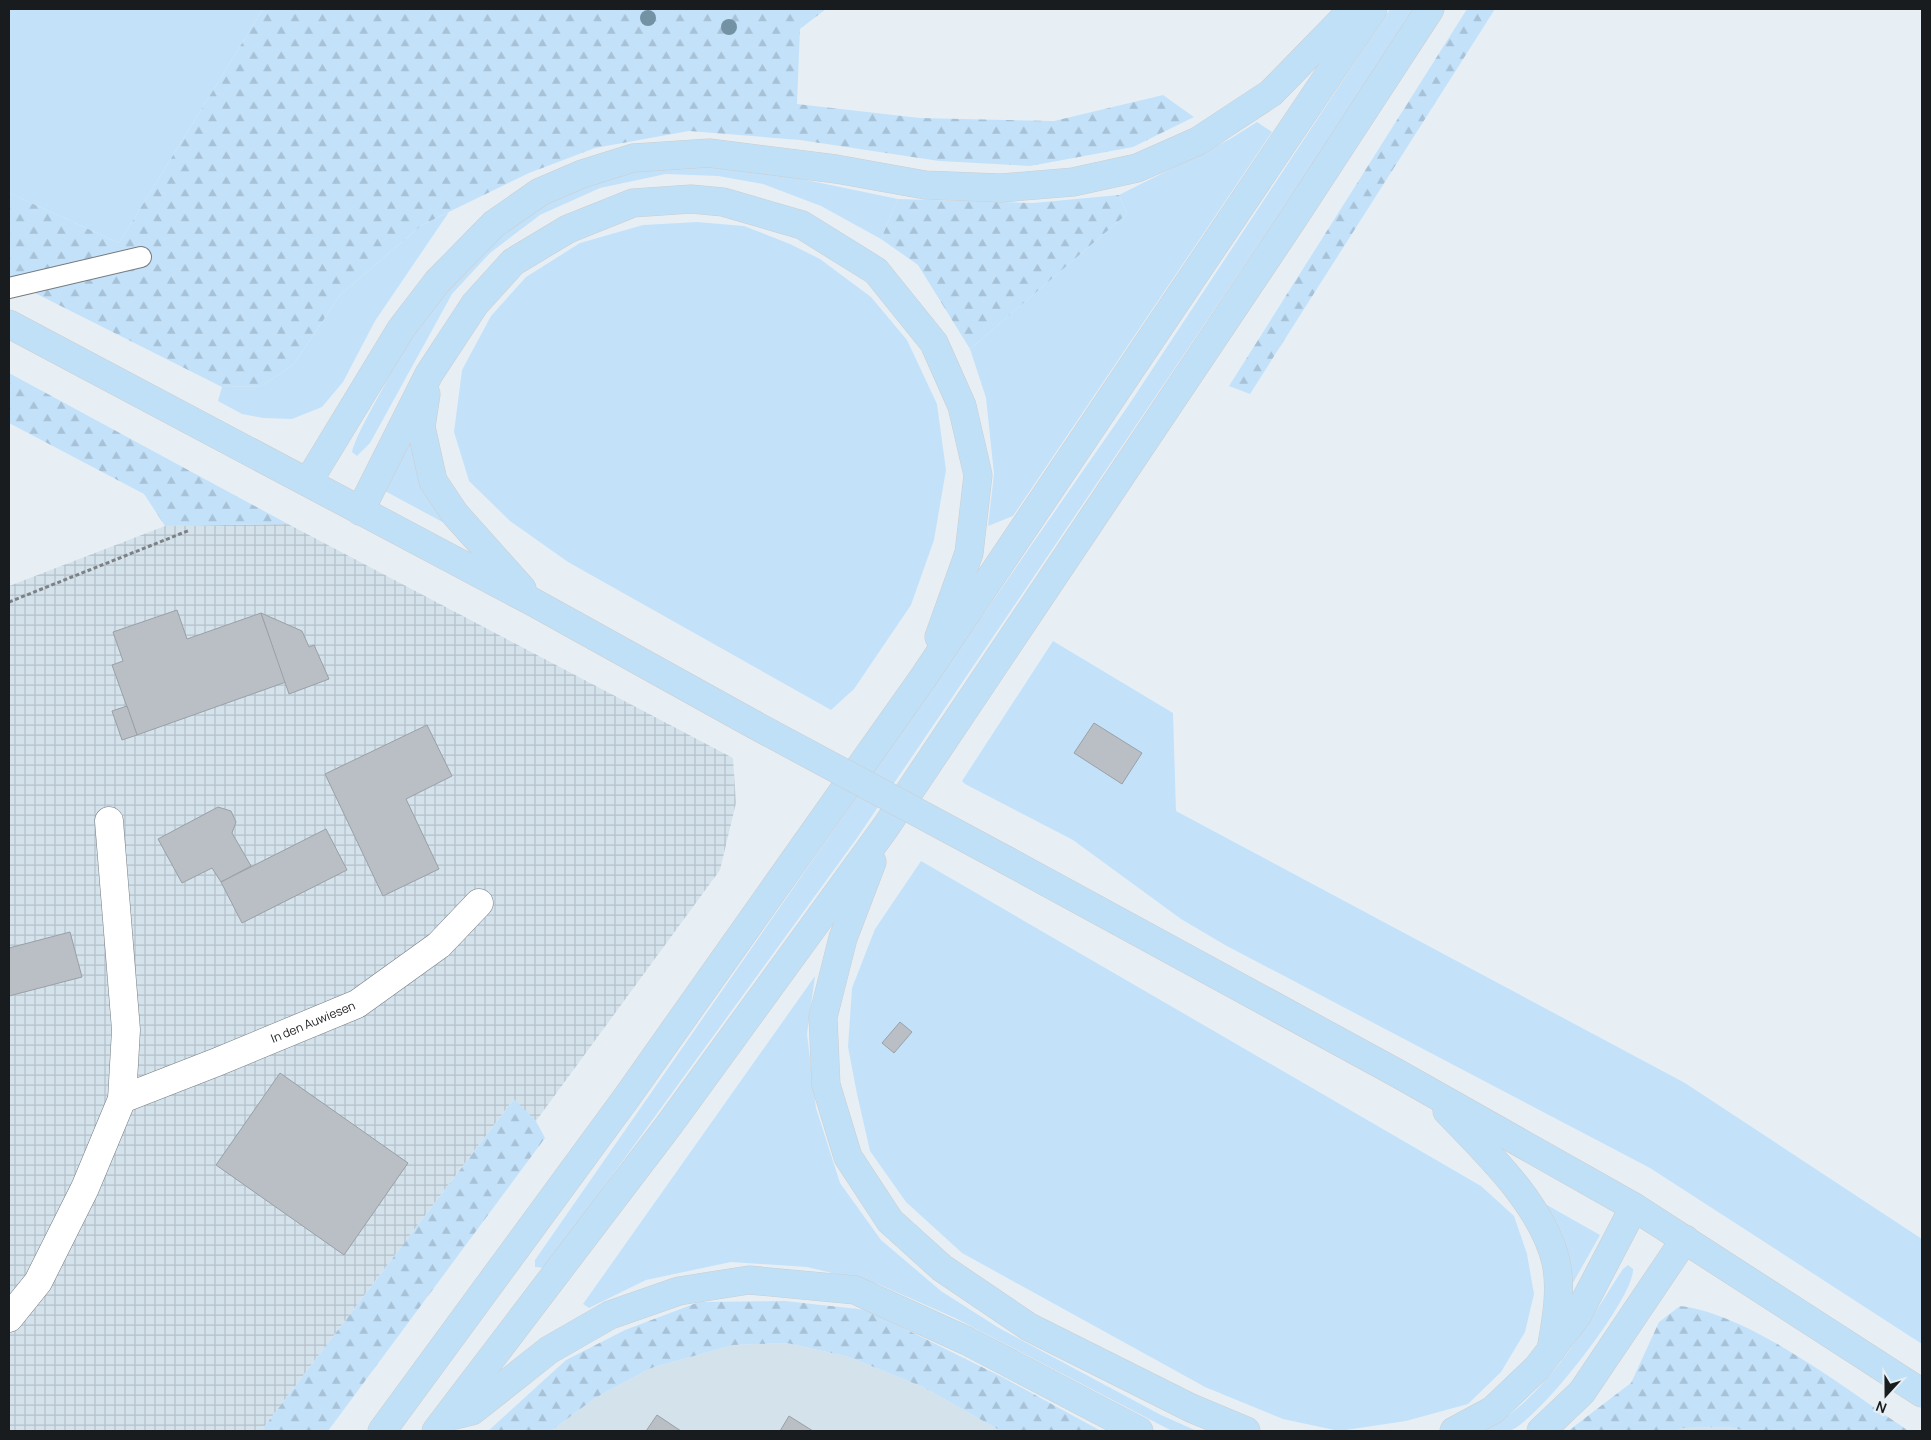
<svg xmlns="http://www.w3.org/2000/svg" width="1931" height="1440" font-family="Manrope,sans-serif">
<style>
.built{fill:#d4e2ec}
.industrial{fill:url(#industrial-grid)}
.grass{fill:#c3e2fa}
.forest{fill:url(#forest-firs)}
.building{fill:#b9bfc5;stroke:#9aa0a5}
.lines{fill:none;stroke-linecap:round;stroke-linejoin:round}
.lane-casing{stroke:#757c81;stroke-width:22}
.street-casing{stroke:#757c81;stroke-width:29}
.primary-casing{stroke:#cccdce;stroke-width:29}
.path{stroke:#7c8184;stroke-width:3;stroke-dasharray:4 2.5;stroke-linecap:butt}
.lane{stroke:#fff;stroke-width:20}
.street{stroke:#fff;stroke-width:28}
.primary{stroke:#c0e0f7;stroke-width:28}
.primary-bridge-casing{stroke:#cccdce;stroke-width:29;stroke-linecap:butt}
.primary-bridge{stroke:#c0e0f7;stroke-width:28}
.tree{fill:#7392a4}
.labels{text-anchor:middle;stroke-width:4;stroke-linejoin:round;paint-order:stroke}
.street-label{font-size:12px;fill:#191c1e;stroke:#e8eff4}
</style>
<defs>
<pattern id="industrial-grid" width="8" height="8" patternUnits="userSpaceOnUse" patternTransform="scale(1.25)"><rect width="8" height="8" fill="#d4e2ec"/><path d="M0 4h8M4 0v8" fill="none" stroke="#b5c1ca"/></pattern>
<pattern id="forest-firs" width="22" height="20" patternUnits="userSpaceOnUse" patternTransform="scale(1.25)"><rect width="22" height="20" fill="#c3e2fa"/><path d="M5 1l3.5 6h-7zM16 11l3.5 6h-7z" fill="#a7c1d6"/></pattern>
</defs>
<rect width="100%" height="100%" fill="#e8eff4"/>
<g class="built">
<polygon points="787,1343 849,1357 923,1387 1001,1431 551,1431 595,1398 651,1368 733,1345"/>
<polygon points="1730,1427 1745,1431 1677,1431 1682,1428"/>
</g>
<polygon class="industrial" points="288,524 733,758 736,803 720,870 536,1121 513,1100 261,1431 9,1431 9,586 165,526"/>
<g class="grass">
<polygon points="9,9 263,9 119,243 9,193"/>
<polygon points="1390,9 1414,9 1319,155 857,838 545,1268 535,1267 535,1260 1128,406"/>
<polygon points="1257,122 1272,132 1013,516 988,526 994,474 986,398 970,349 1127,214 1119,195 1230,139"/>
<path d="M717,164L763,171L898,199L881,239L821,206L763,184L718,176L666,174L600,188L540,215L490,253L452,294L370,443L357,456L352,452C356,434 381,393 390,374C429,295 498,213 583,183C626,168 672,167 717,164Z"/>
<polygon points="449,212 375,321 343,382 322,407 292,419 263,418 242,414 218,401 222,387 262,386 294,364 340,295 422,225"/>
<polygon points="697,222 744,226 790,244 820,259 871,297 907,340 937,404 946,470 934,540 911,605 854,689 831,710 568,562 510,521 469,481 454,432 462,370 491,316 526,277 580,243 643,225"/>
<polygon points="410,436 461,532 383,490"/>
<polygon points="1053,641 1173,713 1176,811 1685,1083 1922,1239 1922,1344 1650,1168 1225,945 1181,919 1073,840 965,784 962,781"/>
<polygon points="921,861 1481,1186 1514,1216 1527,1254 1534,1294 1525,1332 1501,1372 1468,1404 1406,1421 1339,1431 1283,1419 1205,1387 962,1253 906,1202 870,1151 857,1094 848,1047 852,988 875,929"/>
<polygon points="815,976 807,1034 816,1108 840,1183 881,1240 941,1291 999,1328 1161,1415 1197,1431 1172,1431 955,1318 878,1284 807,1267 731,1262 646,1280 589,1308 583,1304"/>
<polygon points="1547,1205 1600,1235 1569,1290 1544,1207"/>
<path d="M1628,1265L1633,1269C1635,1297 1538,1422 1509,1431C1502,1434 1490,1431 1483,1431C1546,1399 1585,1327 1623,1269Z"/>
</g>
<g class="forest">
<polygon points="263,9 826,9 800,29 797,104 920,118 1054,121 1163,95 1194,117 1133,147 1030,166 939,161 800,140 689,131 595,148 529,173 422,225 340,295 294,364 262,386 222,387 9,280 9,193 119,243"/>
<polygon points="1467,9 1495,9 1250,394 1229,386"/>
<polygon points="1119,195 1127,214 970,349 918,265 881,239 898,199 1033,203"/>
<polygon points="9,373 288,524 165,526 144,494 9,423"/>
<polygon points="514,1099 536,1121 545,1138 328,1431 261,1431"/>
<polygon points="785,1301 867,1310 1004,1378 1101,1431 1001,1431 923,1387 849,1357 787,1343 733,1345 651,1368 595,1398 551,1431 488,1431 566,1360 625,1330 699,1302"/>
<path d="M1680,1306C1751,1314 1848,1391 1909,1431H1745L1730,1427L1682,1428L1677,1431H1568L1631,1383L1659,1322Z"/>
</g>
<g class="building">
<polygon points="177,610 187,639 261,613 286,682 137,735 112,665 123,661 113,632"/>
<polygon points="261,613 302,631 309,647 314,645 329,679 289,694"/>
<polygon points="127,706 137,735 122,740 112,711"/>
<polygon points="1094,723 1142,753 1122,784 1074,753"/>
<polygon points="427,725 452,776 406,799 439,869 383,896 325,774"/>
<polygon points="218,807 231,811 236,822 232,833 251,866 221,882 212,868 182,883 158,839"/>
<polygon points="326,829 347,870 242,923 221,882"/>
<polygon points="70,932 82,977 9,996 9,948"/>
<polygon points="900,1022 912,1032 894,1053 882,1043"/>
<polygon points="280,1073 408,1163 344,1255 216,1165"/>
<polygon points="657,1415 681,1431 646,1431"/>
<polygon points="789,1416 813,1431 780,1431"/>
</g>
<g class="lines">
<g class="lane-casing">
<polyline id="lane" points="9,288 141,257"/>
</g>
<g class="street-casing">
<g id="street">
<path id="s1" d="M122,1099L217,1062L357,1004L439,945L479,903"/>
<polyline points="9,1318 38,1282 85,1188 122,1099 126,1030 109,821"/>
</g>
</g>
<g class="primary-casing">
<g id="primary">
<polyline points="9,324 533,602 753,724"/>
<polyline points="426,394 421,427 433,481 455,514 522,589"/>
<polyline points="308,482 401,329 437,282 494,224 540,192 582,174 633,158 709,153 836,169 925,185 1001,188 1073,182 1137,168 1198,141 1271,93 1353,9"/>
<polyline points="360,511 429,374 475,304 513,262 568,229 633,203 691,199 723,202 802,225 876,271 934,343 962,406 978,475 969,553 939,637"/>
<polyline points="1006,860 1395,1072 1634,1207 1922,1393"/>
<polyline points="872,862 843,938 823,1017 826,1085 848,1157 890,1221 942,1268 1029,1327 1191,1408 1246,1431"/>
<path d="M1447,1111C1487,1153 1542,1204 1556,1262C1562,1291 1556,1321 1551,1350"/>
<polyline points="447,1417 472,1411 549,1350 610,1315 679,1291 749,1280 855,1290 967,1341 1139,1431"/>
<polyline points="382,1431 627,1097 923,678 1373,9"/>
<polyline points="436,1431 669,1125 885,828 1293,219 1430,9"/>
<polyline points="1454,1431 1493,1410 1537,1368 1577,1316 1634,1207"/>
<polyline points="1541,1431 1582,1392 1685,1239"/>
</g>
</g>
<polyline class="path" points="9,602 190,530"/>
<use href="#lane" class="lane"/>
<use href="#street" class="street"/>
<use href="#primary" class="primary"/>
<g class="primary-bridge-casing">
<polyline id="primary-bridge" points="753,724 1006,860"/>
</g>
<use href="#primary-bridge" class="primary-bridge"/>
</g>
<g class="tree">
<circle cx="648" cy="18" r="8"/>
<circle cx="729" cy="27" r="8"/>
</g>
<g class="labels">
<g class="street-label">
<text dy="4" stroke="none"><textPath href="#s1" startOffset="206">In den Auwiesen</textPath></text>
</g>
</g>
<rect width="1931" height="1440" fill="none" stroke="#191c1e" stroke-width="20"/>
<g transform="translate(1886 1395) rotate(201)" stroke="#e8eff4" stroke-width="4" paint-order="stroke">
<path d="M0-4L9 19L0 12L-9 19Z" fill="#191c1e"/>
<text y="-8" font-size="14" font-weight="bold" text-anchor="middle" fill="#191c1e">N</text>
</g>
</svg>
